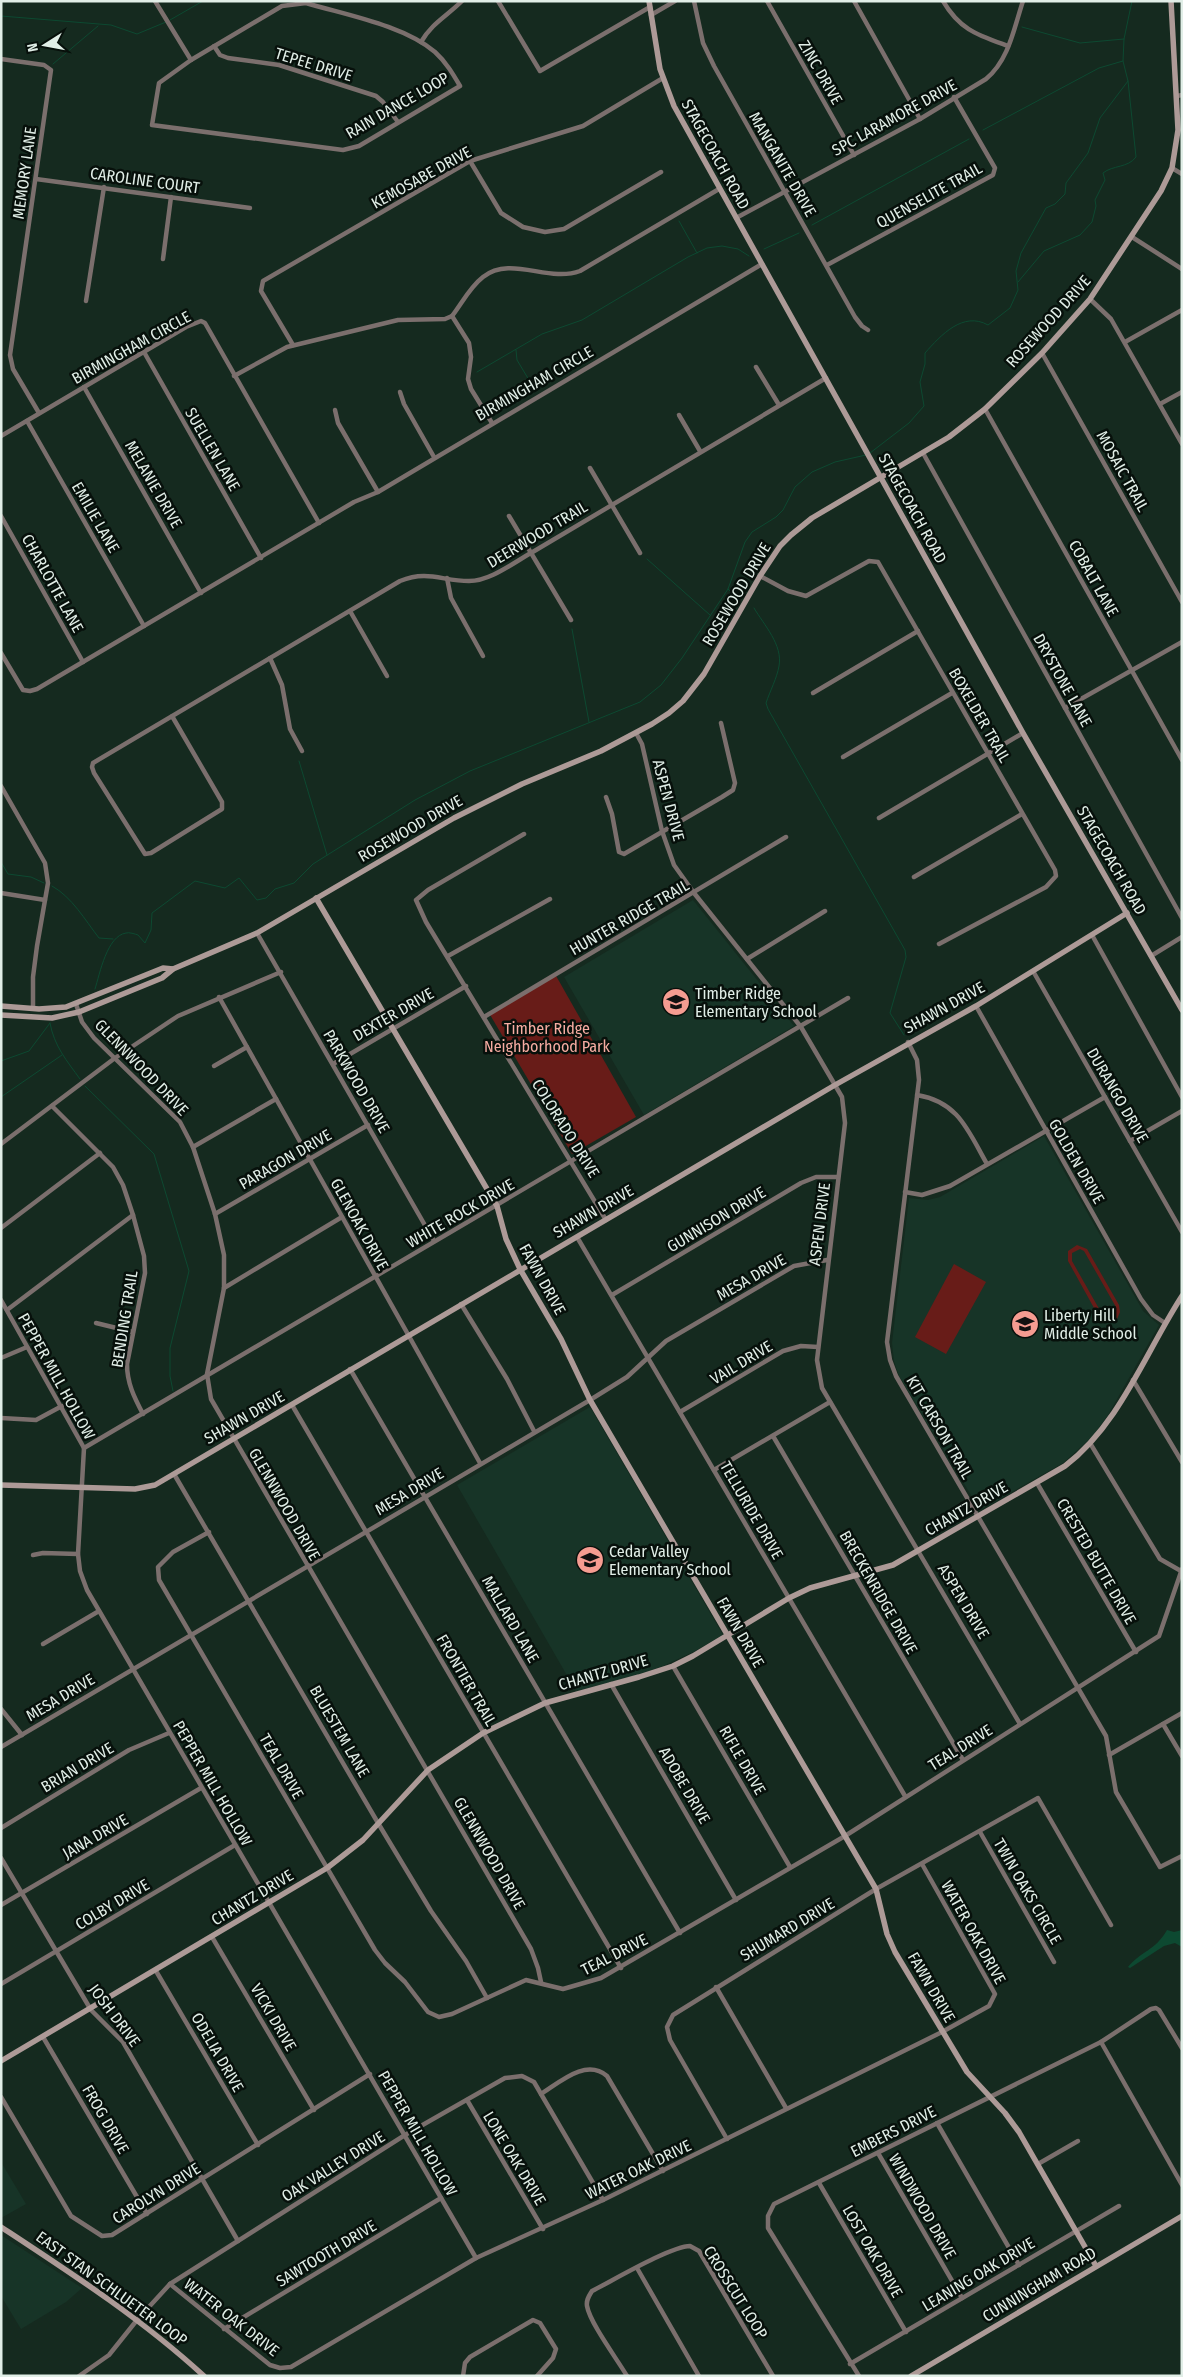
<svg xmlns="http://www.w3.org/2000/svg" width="1183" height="2377" font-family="'Fira Sans Condensed',sans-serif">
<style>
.built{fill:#173427}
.green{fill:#681c18;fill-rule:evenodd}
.water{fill:#0d4931}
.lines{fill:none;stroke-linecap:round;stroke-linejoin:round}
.stream{stroke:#0d4931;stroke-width:1}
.street{stroke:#7b6f6d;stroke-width:4.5}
.secondary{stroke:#ad9a97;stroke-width:5.5}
.labels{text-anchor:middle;stroke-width:5;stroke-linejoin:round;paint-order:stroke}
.street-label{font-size:16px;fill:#e1eee7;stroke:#07100b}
.poi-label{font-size:16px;fill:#e1eee7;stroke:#07100b;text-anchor:start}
.park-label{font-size:16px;fill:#f7aca2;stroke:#07100b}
</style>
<rect width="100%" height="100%" fill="#152a1f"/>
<g class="built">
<polygon points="693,900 794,1026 644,1115 564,977"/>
<polygon points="1044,1136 1143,1311 1159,1325 1108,1415 1092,1437 1063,1463 980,1510 899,1376 894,1361 892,1343 909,1198 928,1200 940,1197"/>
<polygon points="590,1407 723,1635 695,1651 663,1666 628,1678 576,1691 457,1485"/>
<polygon points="1,2162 26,2204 1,2218"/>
<polygon points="1,2235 82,2288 66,2302 21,2329 1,2296"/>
</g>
<g class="green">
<polygon points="555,974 636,1117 572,1154 489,1013"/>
<path d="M1077,1245L1087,1249L1119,1305L1120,1312L1117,1319L1107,1321L1099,1317L1068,1261V1251ZM1080,1249L1084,1251L1116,1307L1115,1316L1109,1318L1102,1314L1072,1261V1253Z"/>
<polygon points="954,1264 986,1282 946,1354 915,1337"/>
</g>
<path class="water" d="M1167,1930L1174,1932L1182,1930V1947L1175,1943L1164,1946L1130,1968L1128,1967C1141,1951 1155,1951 1167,1930Z"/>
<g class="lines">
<g class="stream">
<polyline points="314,3 314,1"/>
<polyline points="1,16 111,25 137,34 166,22"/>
<polyline points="170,20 203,1"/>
<polyline points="1022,27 1080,43 1124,39"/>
<polyline points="53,64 98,26"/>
<polyline points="983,130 1099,68 1123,61"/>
<polyline points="679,221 697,253"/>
<polyline points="812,225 969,139"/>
<polyline points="764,249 799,233"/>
<path d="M1018,282L1044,251L1080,235L1092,222L1096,206L1095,200L1105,180L1103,173C1113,165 1128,168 1136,157L1128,81"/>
<polyline points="516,350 517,360 535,390"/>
<polyline points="477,372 542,334 582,320 688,257 707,248 722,246 738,249 749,256"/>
<path d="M870,453L909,423L924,406L920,382L925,364V353C941,335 963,311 988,325L1010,308L1018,290L1016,271L1021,253L1046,208L1055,204L1065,194L1066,183L1088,153L1100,118L1128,81L1123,61L1124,39L1132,1"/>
<polyline points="647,559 710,615"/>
<polyline points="728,589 734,595"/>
<path d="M754,608C764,625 783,645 779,666C777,678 770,691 766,703L768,709L905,950L906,957L890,1013L904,1035"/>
<polyline points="572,629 589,722"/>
<polyline points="299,761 327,855"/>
<polyline points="1,862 8,874 31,877 44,883"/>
<path d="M52,886C72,897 85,920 99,938L113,939"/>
<path d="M95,989C100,973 107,936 126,933C129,932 135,934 138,935L145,943L151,930L152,913L195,881L225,888L239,878L257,900L266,898L275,889L294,883L313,864L415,800L470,771L640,702L661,685L682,658L728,589L745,542L752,532L776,517L783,510L795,487L812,472L835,462L866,455"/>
<path d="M50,1023C54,1046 67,1061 80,1079"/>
<polyline points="1,1061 29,1051 50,1023"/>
<polyline points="85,1086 154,1154 189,1271 170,1348 170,1376 173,1391"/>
<polyline points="1,1097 62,1055"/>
</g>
<g class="street">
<polyline points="155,1 191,60"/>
<polyline points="498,1 540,71 650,7"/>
<polyline points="694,1 703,43 714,66 855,317 862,326 868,330"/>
<polyline points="767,1 854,155"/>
<polyline points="854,1 920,119"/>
<path d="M943,1C960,30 978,35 1008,46"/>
<path d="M306,3C346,15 403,25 435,52C446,62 453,74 460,86L359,146L343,150L152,125L159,83L191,60L282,6Z"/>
<polyline points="651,15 675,1"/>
<path d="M421,42C432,23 447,16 462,1"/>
<polyline points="214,46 220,55 228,58 279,65 376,96 383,102 398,122"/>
<polyline points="1,59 44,65 51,70 10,355 13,369 39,413"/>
<polyline points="1177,96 1182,95"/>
<polyline points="470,161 501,213 523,227 545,232 564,229 661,172"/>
<polyline points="1172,168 1182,174"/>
<polyline points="36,179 250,208"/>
<path d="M736,218L920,119L986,79C1009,60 1014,28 1023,1"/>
<polyline points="1132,237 1182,269"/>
<polyline points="163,259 171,197"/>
<polyline points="827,265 993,175 995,168 954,97"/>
<polyline points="1090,299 1111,319 1182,444"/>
<polyline points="86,301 104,187"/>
<polyline points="452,316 469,343 471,357 468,379 471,389 492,423"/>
<polyline points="1125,342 1182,310"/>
<polyline points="293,345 261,291 263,281 470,161 583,126 663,78"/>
<polyline points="144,352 261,558"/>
<polyline points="1042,353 1182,602"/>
<polyline points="756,367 779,405"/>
<path d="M234,376L287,347L398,320L445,319L452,316C462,303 470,287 483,277C511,255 548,283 580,271L719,189"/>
<polyline points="84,387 201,593"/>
<polyline points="400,392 404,404 434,457"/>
<polyline points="1160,404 1182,392"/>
<polyline points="985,409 1182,760"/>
<polyline points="335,410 338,423 378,492"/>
<polyline points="679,415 700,451"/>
<polyline points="27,421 144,626"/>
<polyline points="1,436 186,327 201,321 205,323 319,523"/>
<polyline points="923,453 1182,918"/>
<polyline points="590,468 640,553"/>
<polyline points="1,516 83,662"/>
<polyline points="509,516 571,620"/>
<polyline points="760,576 788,591 806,596 869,561 878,562 1055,870 1056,876 1046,887 939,944"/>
<polyline points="447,578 451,598 483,656"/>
<polyline points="350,611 387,676"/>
<polyline points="1,653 23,690 30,691 37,689 354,502 378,492 762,264"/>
<polyline points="270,658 282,685 290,729 302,751"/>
<polyline points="813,693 918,631"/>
<polyline points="1065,708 1182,642"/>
<path d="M172,716L222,802V809L151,853L145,854L94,773L92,767L93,763L400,581C428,570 442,581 469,581C490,581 513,563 531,553L826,378"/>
<polyline points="636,733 642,744 662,831 674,865 694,893 801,1027 842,1097 845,1123 817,1360 822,1388 1020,1724"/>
<polyline points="843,757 952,693"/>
<polyline points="1,786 45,863 48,883 37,946 33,977 33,1008"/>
<polyline points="606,797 612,814 619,852 624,854 722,797 733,790 735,783 721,723"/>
<polyline points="879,818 1023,733"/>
<polyline points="524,834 428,890 416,900 426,922 606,1220"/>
<polyline points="914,877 1022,814"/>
<polyline points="1,893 45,900"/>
<polyline points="257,933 434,1241"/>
<polyline points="1092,935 1182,1097"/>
<polyline points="448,956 550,899"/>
<polyline points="1151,956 1182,937"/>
<polyline points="747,959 825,911"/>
<polyline points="1033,971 1182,1232"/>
<polyline points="219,997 480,1463"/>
<polyline points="76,1004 82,1022 94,1038 180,1122 193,1147 215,1214 224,1255 224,1288 207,1374 211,1399 531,1949 538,1968 541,1982"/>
<polyline points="976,1006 1141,1299 1153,1315 1165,1323"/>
<polyline points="484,1017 786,837"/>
<polyline points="908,1042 917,1060 919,1080 887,1342 890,1360 896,1376 1106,1736 1116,1792 1160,1867 1182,1856"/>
<polyline points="333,1064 466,986"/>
<polyline points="214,1066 247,1047"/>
<path d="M917,1095C959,1102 968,1131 987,1164"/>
<path d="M52,1106L113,1167L123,1185L133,1215L144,1256L145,1273L127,1364C127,1383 134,1397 143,1414"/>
<polyline points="1130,1141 1182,1111"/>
<polyline points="1,1144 115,1058 178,1016 281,972"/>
<polyline points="193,1147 276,1099"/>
<polyline points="905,1192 922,1195 950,1186 1105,1097"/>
<polyline points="215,1214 368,1125"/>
<polyline points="1,1228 100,1153"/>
<polyline points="577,1237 905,1796"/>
<polyline points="224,1288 342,1217"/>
<polyline points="612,1295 801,1183 816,1177 838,1177"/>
<polyline points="1,1300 84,1448 78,1554 80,1571 87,1590 476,2258"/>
<polyline points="461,1304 507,1379 534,1431"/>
<polyline points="7,1310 133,1215"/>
<polyline points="96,1323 133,1332"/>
<polyline points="1,1358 27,1347"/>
<polyline points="350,1369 680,1933"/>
<polyline points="1133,1380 1182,1462"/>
<polyline points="292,1405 621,1968"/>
<polyline points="680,1412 783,1351 801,1346 818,1347"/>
<polyline points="1,1418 36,1420 62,1406"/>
<polyline points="773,1436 963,1760"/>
<polyline points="1090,1443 1160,1559 1181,1571"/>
<polyline points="84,1448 848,998"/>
<polyline points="714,1470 830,1402"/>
<polyline points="174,1474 378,1823 431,1911 466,1961 487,1998"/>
<polyline points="1037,1483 1136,1652"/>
<polyline points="209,1532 173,1552 158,1567 159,1580 375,1950 385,1963 405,1982 428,2012 439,2017 452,2014 526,1980 563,1989 601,1978 845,1836 1159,1636 1182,1569"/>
<polyline points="33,1555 43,1553 78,1554"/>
<polyline points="43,1644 99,1611"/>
<polyline points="673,1666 790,1867"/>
<polyline points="611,1684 736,1900"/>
<polyline points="1,1709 22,1735"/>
<polyline points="1163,1724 1182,1756"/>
<polyline points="1,1747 590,1400 627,1377 666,1341 794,1266 827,1260"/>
<polyline points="1109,1755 1182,1713"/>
<polyline points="1,1828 129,1750 169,1733"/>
<polyline points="980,1832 1054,1962"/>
<polyline points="1,1858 91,2010 123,2042 238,2241"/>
<polyline points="1,1905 201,1788"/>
<polyline points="212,1937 314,2110"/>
<polyline points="156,1971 258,2145"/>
<polyline points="1,1984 235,1845"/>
<polyline points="716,1987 786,2108"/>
<polyline points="43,2037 147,2214"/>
<polyline points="1101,2042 1182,2185"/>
<path d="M541,2094C560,2082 586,2058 607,2076L663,2171"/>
<polyline points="1,2097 71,2216 102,2236 112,2235 370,2074"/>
<polyline points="467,2100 543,2229"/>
<polyline points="937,2123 1019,2265"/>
<polyline points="727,2139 670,2040 667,2027 673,2015 876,1889 1038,1798 1111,1925"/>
<polyline points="878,2153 962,2298"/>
<polyline points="1038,2164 1078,2141"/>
<polyline points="819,2183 906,2332"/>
<polyline points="637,2268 699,2376"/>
<polyline points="170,2284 270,2365 280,2368 291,2367 476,2258 603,2200 942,2032 989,2006 995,1994 922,1864"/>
<polyline points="224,2329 441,2198"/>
<polyline points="850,2364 1119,2206"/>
<polyline points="79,2376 109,2355 137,2320 170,2284 405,2135 505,2078 522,2076 534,2082 603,2200"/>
<polyline points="463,2376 465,2363 470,2357 533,2320 540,2323 556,2349 553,2358 537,2376"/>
<path d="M627,2376C617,2359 590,2323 587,2306C586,2300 589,2296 592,2291C612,2281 671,2246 690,2246L699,2251L773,2376"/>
<polyline points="859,2376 768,2228 768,2216 774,2204 1101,2042 1151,2009 1156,2008 1159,2010 1182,2048"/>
</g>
<g class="secondary">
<polyline points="649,1 660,69 674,106 1023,733 1182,1010"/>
<polyline points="316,898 497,1206 506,1239 520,1269 561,1339 590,1400 876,1889 887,1934 895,1952 967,2072 1005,2113 1019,2132 1096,2266"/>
<polyline points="1,1006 39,1009 66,1007 163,968 173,969"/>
<polyline points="1,1015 52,1018 79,1012 162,978 173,969 257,933 454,818 522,784 601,751 652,724 669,713 683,701 704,674 760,576 780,546 791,535 812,518 949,437 985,409 1042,353 1090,299 1161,191 1172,168 1178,130 1171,1"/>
<polyline points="1,1485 135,1489 155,1485 835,1085 976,1006 1127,913"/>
<path d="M1,2061L327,1868L363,1840L428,1770L483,1733L545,1703L639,1677L673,1666L693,1656L789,1598L810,1588L893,1565L1065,1466C1120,1424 1145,1353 1182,1296"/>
<path d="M1,2227C71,2273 142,2319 204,2376"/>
<polyline points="911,2376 1182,2216"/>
</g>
</g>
<defs>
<g id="school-disc" transform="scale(1.4375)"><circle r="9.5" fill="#f59c91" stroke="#07100b"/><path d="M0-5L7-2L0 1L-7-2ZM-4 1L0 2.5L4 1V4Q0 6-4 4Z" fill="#111"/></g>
</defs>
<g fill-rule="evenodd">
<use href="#school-disc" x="676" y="1002"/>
<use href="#school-disc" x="1025" y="1324"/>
<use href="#school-disc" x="590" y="1560"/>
</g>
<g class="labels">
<g class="street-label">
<text transform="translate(314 64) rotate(17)" y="6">TEPEE DRIVE</text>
<text transform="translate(821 72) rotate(60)" y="6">ZINC DRIVE</text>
<text transform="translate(397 105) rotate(-30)" y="6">RAIN DANCE LOOP</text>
<text transform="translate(894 117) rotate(-29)" y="6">SPC LARAMORE DRIVE</text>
<text transform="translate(716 154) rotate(61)" y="6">STAGECOACH ROAD</text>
<text transform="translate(783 164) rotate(60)" y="6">MANGANITE DRIVE</text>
<text transform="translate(24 173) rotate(-82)" y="6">MEMORY LANE</text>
<text transform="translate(421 177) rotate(-29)" y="6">KEMOSABE DRIVE</text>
<text transform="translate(145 180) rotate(8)" y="6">CAROLINE COURT</text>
<text transform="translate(929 195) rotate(-29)" y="6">QUENSELITE TRAIL</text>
<text transform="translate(1048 321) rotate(-48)" y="6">ROSEWOOD DRIVE</text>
<text transform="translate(131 347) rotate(-29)" y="6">BIRMINGHAM CIRCLE</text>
<text transform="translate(534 383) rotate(-30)" y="6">BIRMINGHAM CIRCLE</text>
<text transform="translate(213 449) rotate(60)" y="6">SUELLEN LANE</text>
<text transform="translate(1123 471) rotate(61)" y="6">MOSAIC TRAIL</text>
<text transform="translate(154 484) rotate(60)" y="6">MELANIE DRIVE</text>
<text transform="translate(913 508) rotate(61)" y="6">STAGECOACH ROAD</text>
<text transform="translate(96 517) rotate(60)" y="6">EMILIE LANE</text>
<text transform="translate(537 534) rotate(-31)" y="6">DEERWOOD TRAIL</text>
<text transform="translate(1094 578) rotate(61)" y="6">COBALT LANE</text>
<text transform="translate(53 583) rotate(61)" y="6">CHARLOTTE LANE</text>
<text transform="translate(736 594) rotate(-59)" y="6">ROSEWOOD DRIVE</text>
<text transform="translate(1063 680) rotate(61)" y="6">DRYSTONE LANE</text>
<text transform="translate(980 715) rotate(60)" y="6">BOXELDER TRAIL</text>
<text transform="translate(669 800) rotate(75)" y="6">ASPEN DRIVE</text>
<text transform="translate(410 828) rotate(-30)" y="6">ROSEWOOD DRIVE</text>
<text transform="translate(1112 860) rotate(60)" y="6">STAGECOACH ROAD</text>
<text transform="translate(629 917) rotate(-30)" y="6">HUNTER RIDGE TRAIL</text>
<text transform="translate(944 1007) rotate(-29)" y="6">SHAWN DRIVE</text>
<text transform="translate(393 1014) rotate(-30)" y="6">DEXTER DRIVE</text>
<text transform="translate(142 1067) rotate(46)" y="6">GLENNWOOD DRIVE</text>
<text transform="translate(357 1081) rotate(60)" y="6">PARKWOOD DRIVE</text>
<text transform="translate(1118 1095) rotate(60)" y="6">DURANGO DRIVE</text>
<text transform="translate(566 1128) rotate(58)" y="6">COLORADO DRIVE</text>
<text transform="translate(285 1159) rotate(-30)" y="6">PARAGON DRIVE</text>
<text transform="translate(1077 1161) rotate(60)" y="6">GOLDEN DRIVE</text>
<text transform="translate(593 1211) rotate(-30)" y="6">SHAWN DRIVE</text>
<text transform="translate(460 1213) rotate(-30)" y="6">WHITE ROCK DRIVE</text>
<text transform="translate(716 1219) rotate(-31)" y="6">GUNNISON DRIVE</text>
<text transform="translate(360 1224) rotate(61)" y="6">GLENOAK DRIVE</text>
<text transform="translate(819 1224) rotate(-83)" y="6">ASPEN DRIVE</text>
<text transform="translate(751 1277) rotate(-30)" y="6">MESA DRIVE</text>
<text transform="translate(543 1279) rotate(61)" y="6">FAWN DRIVE</text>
<text transform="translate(124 1319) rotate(-81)" y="6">BENDING TRAIL</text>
<text transform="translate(741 1362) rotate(-31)" y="6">VAIL DRIVE</text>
<text transform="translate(57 1376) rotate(61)" y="6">PEPPER MILL HOLLOW</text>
<text transform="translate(244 1417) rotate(-30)" y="6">SHAWN DRIVE</text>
<text transform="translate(940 1427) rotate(60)" y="6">KIT CARSON TRAIL</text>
<text transform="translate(409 1491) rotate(-31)" y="6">MESA DRIVE</text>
<text transform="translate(285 1504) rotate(60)" y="6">GLENNWOOD DRIVE</text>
<text transform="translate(966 1508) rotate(-30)" y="6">CHANTZ DRIVE</text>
<text transform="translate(752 1510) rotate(60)" y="6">TELLURIDE DRIVE</text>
<text transform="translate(1097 1561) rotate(60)" y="6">CRESTED BUTTE DRIVE</text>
<text transform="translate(879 1592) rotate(60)" y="6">BRECKENRIDGE DRIVE</text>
<text transform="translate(964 1601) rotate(59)" y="6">ASPEN DRIVE</text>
<text transform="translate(511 1619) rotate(60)" y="6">MALLARD LANE</text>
<text transform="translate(741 1632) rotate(60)" y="6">FAWN DRIVE</text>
<text transform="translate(603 1672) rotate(-16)" y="6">CHANTZ DRIVE</text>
<text transform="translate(467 1680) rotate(60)" y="6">FRONTIER TRAIL</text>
<text transform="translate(60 1697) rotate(-31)" y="6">MESA DRIVE</text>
<text transform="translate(340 1731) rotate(60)" y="6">BLUESTEM LANE</text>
<text transform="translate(960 1747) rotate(-32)" y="6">TEAL DRIVE</text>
<text transform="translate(743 1760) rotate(60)" y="6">RIFLE DRIVE</text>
<text transform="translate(282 1766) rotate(60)" y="6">TEAL DRIVE</text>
<text transform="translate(77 1767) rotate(-31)" y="6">BRIAN DRIVE</text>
<text transform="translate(213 1783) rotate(60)" y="6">PEPPER MILL HOLLOW</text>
<text transform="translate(685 1785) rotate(60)" y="6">ADOBE DRIVE</text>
<text transform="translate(95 1836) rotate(-30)" y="6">JANA DRIVE</text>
<text transform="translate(490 1853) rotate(60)" y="6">GLENNWOOD DRIVE</text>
<text transform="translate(1028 1891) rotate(60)" y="6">TWIN OAKS CIRCLE</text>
<text transform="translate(252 1897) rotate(-31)" y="6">CHANTZ DRIVE</text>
<text transform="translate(112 1904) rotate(-31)" y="6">COLBY DRIVE</text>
<text transform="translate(787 1929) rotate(-31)" y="6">SHUMARD DRIVE</text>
<text transform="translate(974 1932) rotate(61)" y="6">WATER OAK DRIVE</text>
<text transform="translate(614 1954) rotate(-27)" y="6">TEAL DRIVE</text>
<text transform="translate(932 1987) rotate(60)" y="6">FAWN DRIVE</text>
<text transform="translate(115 2015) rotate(53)" y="6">JOSH DRIVE</text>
<text transform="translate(274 2017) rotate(60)" y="6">VICKI DRIVE</text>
<text transform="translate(218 2052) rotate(60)" y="6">ODELIA DRIVE</text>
<text transform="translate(106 2119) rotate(60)" y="6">FROG DRIVE</text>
<text transform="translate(893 2131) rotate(-27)" y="6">EMBERS DRIVE</text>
<text transform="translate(418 2133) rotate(60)" y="6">PEPPER MILL HOLLOW</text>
<text transform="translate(515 2158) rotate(59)" y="6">LONE OAK DRIVE</text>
<text transform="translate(333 2166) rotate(-32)" y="6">OAK VALLEY DRIVE</text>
<text transform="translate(638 2169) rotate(-26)" y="6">WATER OAK DRIVE</text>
<text transform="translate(156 2193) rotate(-32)" y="6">CAROLYN DRIVE</text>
<text transform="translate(923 2206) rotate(60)" y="6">WINDWOOD DRIVE</text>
<text transform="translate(873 2251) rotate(60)" y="6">LOST OAK DRIVE</text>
<text transform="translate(326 2253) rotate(-31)" y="6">SAWTOOTH DRIVE</text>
<text transform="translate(978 2274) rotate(-31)" y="6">LEANING OAK DRIVE</text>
<text transform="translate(1039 2284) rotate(-31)" y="6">CUNNINGHAM ROAD</text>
<text transform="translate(112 2288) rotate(36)" y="6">EAST STAN SCHLUETER LOOP</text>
<text transform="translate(736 2292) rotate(58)" y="6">CROSSCUT LOOP</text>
<text transform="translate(232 2317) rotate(38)" y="6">WATER OAK DRIVE</text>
</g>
<g class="poi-label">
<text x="695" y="999">Timber Ridge<tspan x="695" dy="18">Elementary School</tspan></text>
<text x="1044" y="1321">Liberty Hill<tspan x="1044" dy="18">Middle School</tspan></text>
<text x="609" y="1557">Cedar Valley<tspan x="609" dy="18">Elementary School</tspan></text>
</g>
<g class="park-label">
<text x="547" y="1034">Timber Ridge<tspan x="547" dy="18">Neighborhood Park</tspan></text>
</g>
</g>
<rect width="1183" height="2377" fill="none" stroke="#e1eee7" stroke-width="5"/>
<g transform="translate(45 45) rotate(259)" stroke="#07100b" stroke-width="4" paint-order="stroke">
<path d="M0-4L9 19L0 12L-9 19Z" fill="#e1eee7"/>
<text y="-8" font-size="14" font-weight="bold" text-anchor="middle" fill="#e1eee7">N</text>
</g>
</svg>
